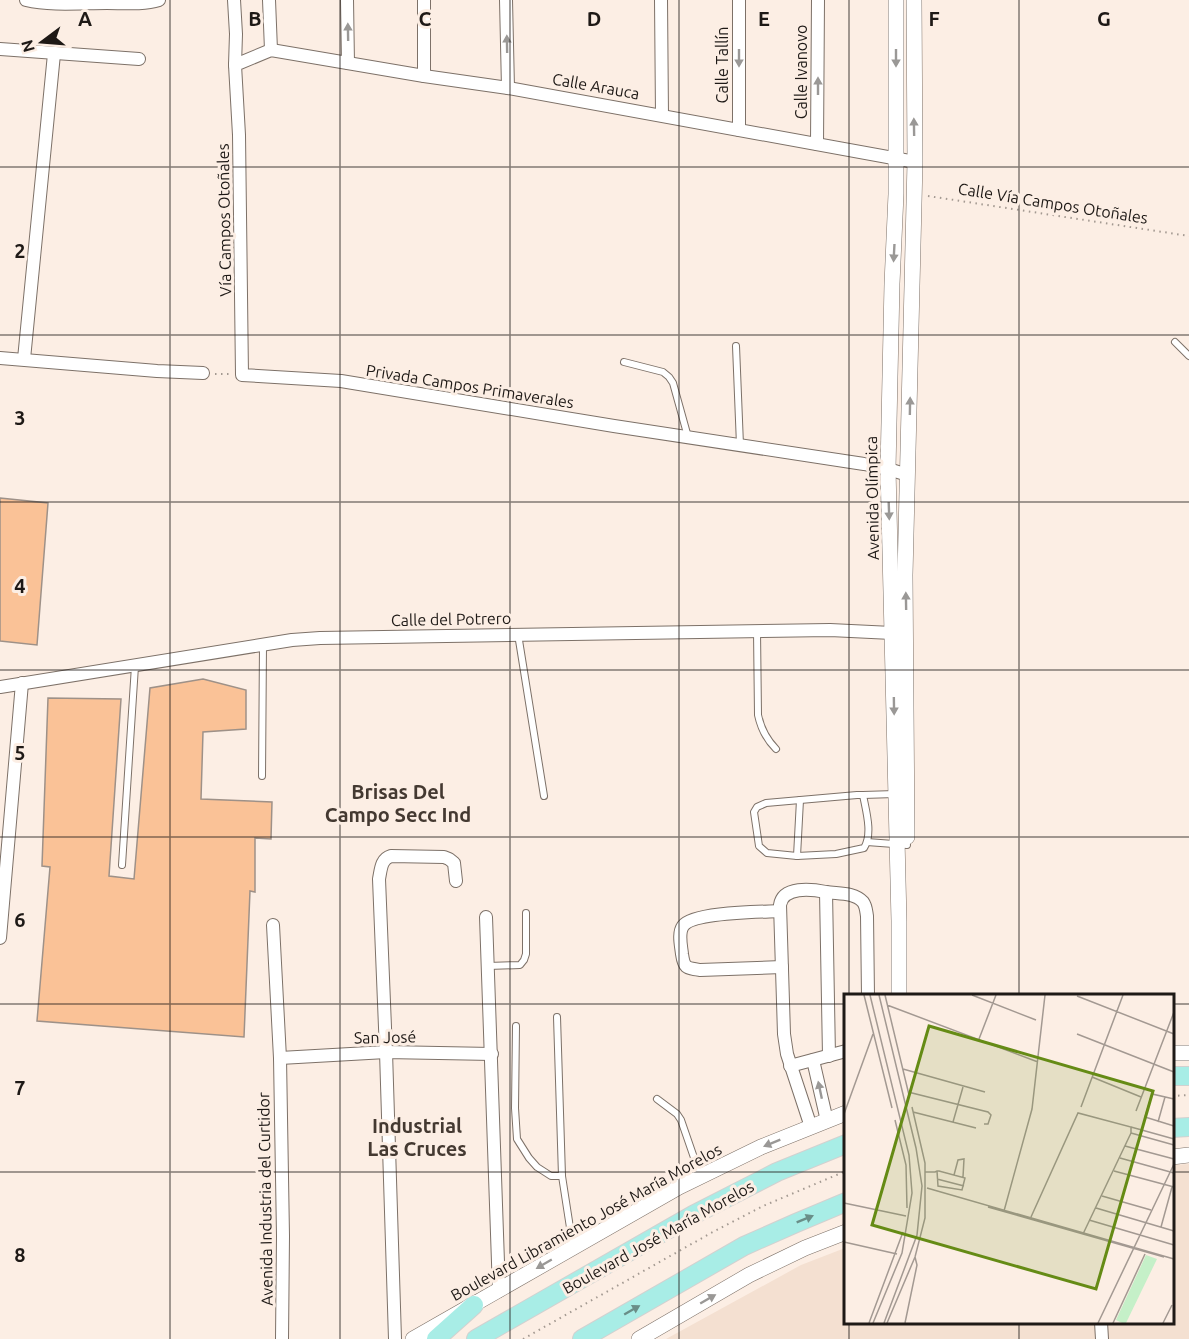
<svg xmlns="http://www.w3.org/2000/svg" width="1189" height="1339" font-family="Ubuntu,sans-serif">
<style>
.built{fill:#f4e0d1}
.building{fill:#fac297;stroke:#9e9188;stroke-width:1.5}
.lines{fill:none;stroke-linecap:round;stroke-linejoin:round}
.service-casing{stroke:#7d7168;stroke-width:8}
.minor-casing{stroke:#7d7168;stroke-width:14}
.tertiary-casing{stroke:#7d7168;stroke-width:16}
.primary-casing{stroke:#d2d1d0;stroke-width:20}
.path{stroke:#a39991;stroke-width:2;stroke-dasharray:1.5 4.5;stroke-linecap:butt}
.service{stroke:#fff;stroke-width:6}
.minor{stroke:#fff;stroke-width:12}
.tertiary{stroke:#fff;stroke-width:15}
.primary{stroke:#a8ede6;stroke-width:18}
.oneway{fill:#9a9896}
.oneway2{fill:#6a8e88}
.grid{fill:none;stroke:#1e1916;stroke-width:1.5;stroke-opacity:0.55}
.labels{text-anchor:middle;stroke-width:6;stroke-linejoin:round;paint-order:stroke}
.street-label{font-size:16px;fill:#1e1916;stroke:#fceee4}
.quarter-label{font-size:20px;font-weight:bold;fill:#443931;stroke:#fceee4}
.inset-road{fill:none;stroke:#a39992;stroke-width:1.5}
.view{fill:#658b15;fill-opacity:0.15;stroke:#658b15;stroke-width:3}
.inset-edge{fill:none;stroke:#1e1916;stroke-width:3}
.grid-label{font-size:20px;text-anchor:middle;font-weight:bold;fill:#1e1916;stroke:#fceee4;stroke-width:6;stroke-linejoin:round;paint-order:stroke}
</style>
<rect width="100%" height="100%" fill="#fceee4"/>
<polygon class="built" points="1189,1164 1189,1339 666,1339 801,1265 845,1248 846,1322 1172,1322 1173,1165"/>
<g class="building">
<polygon points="0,498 48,503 37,645 0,641"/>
<polygon points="203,679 246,690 246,729 203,732 201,799 272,802 271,839 255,838 255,892 250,891 244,1037 37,1021 50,867 42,866 48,698 121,699 109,876 134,879 150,688"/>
</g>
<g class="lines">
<g class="service-casing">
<g id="service">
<polyline points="1175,342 1189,356"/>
<polyline points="736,346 740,445"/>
<polyline points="624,362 663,372 669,377 673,383 688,437"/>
<path d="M757,631L758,715C761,729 766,739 776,749"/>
<polyline points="518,634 544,796"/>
<polyline points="262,776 263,645"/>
<path d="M857,795H863C866,811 873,834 864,848L836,854L797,856L767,853L759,846L754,812L757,807L766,803Z"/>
<polyline points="863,795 895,794"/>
<polyline points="867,842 907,845"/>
<polyline points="797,856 800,800"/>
<polyline points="122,865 135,666"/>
<polyline points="488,966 520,965 524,960 526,954 526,913"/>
<polyline points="557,1017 562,1176 573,1247"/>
<polyline points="516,1026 515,1108 517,1139 529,1158 537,1167 551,1176 562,1176"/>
<polyline points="657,1099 677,1114 681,1120 700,1175"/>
</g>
</g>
<g class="minor-casing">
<g id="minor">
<path d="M26,0C51,6 81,3 107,3C123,3 143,5 159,0"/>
<polyline points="234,0 236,34 235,65"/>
<polyline points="269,0 271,50"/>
<polyline points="347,0 348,63"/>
<polyline points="424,0 424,76"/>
<polyline points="506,0 508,88"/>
<polyline points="661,0 662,115"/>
<polyline points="0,49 139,59"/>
<polyline points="739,130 739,0"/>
<polyline points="817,144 818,0"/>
<polyline points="0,358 157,371 203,373"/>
<polyline points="24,359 54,54"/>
<polyline points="908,475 888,469 864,464 614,426 341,381 242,375 239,135 235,65 271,50 424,76 508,88 915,162"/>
<polyline points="0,687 292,640 320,638 830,630 892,633 901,631"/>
<polyline points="826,892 829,1056"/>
<path d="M780,911C762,912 693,912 683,926C678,933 681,945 682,954C684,968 686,968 700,970L782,967"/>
<polyline points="486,917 499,1291"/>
<polyline points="273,925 280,1058 283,1236 282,1339"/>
<polyline points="0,938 22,683"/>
<polyline points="280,1058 386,1052 492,1054"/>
<polyline points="813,1060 827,1121"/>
<polyline points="790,1066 846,1051"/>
<path d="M811,1127L787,1054L784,1034L780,905C783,886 811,889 826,892C838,894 854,892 863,902C866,906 866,910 867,916L868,996"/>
<polyline points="1101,1322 1102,1339"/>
<path d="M395,1339L386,1052L379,879C381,869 381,859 391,856L444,857L449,859L454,863L456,881"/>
</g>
</g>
<g class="tertiary-casing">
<g id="tertiary">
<polyline points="896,0 896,194 892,284 888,469 899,921 899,996"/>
<polyline points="907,837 905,575 915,162 914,0"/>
<polyline points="1172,1053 1189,1053"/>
<polyline points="1172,1157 1189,1155"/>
<polyline points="413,1339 679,1187 761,1147 846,1113"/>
<polyline points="639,1339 749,1275 805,1248 846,1232"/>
</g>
</g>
<g class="primary-casing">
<g id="primary">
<polyline points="1172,1076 1189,1076"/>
<polyline points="1172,1128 1189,1127"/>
<polyline points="436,1339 474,1305"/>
<polyline points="476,1339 693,1215 777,1172 846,1144"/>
<polyline points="582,1339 744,1246 796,1223 846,1202"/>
</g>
</g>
<g class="path">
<polyline points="928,196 1189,236"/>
<polyline points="215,374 230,374"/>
<polyline points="1172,1096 1189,1095"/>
<polyline points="523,1339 711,1233 763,1206 846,1171"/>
</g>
<use href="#service" class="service"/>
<use href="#minor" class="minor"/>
<use href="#tertiary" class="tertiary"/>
<use href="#primary" class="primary"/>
</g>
<defs><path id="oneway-solid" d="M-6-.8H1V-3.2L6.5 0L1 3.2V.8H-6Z" transform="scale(1.5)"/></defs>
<g class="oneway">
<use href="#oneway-solid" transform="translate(348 32) rotate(-91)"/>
<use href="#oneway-solid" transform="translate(507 44) rotate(-91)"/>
<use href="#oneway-solid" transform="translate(739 58) rotate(90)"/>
<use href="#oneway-solid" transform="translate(896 58) rotate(90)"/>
<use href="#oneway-solid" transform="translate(818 86) rotate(-90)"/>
<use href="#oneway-solid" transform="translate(914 127) rotate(-91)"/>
<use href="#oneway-solid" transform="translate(894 253) rotate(93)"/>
<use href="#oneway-solid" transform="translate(910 406) rotate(-89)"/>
<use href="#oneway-solid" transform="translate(889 511) rotate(88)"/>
<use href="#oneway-solid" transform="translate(906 601) rotate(-91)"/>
<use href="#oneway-solid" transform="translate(894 706) rotate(89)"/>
<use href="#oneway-solid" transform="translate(820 1090) rotate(-102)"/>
<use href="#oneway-solid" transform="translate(772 1143) rotate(158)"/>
<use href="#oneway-solid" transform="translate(544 1264) rotate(150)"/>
<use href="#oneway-solid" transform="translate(708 1299) rotate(-30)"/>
</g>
<g class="oneway2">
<use href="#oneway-solid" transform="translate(805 1219) rotate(-22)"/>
<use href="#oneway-solid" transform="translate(632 1310) rotate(-30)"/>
</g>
<path class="grid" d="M170,0V1339M340,0V1339M510,0V1339M679,0V1339M849,0V996M1019,0V996M0,167H1189M0,335H1189M0,502H1189M0,670H1189M0,837H1189M0,1004H846M1172,1004H1189M0,1172H846M1172,1172H1189M849,1322V1339M1019,1322V1339"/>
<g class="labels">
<g class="street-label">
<text transform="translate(722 65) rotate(-90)" y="6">Calle Tallín</text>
<text transform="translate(801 72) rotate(-90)" y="6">Calle Ivanovo</text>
<text transform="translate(596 86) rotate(10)" y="6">Calle Arauca</text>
<text transform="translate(1053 203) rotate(9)" y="6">Calle Vía Campos Otoñales</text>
<text transform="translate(224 220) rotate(-91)" y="6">Vía Campos Otoñales</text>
<text transform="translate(470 386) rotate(9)" y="6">Privada Campos Primaverales</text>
<text transform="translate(872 498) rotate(-91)" y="6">Avenida Olímpica</text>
<text transform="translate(451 619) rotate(-1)" y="6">Calle del Potrero</text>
<text transform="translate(385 1037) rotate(-1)" y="6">San José</text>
<text transform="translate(265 1199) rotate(-91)" y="6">Avenida Industria del Curtidor</text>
<text transform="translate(586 1222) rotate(-29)" y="6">Boulevard Libramiento José María Morelos</text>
<text transform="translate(658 1237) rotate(-29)" y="6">Boulevard José María Morelos</text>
</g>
<g class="quarter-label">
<text x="398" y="799">Brisas Del<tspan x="398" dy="23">Campo Secc Ind</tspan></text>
<text x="417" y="1133">Industrial<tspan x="417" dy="23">Las Cruces</tspan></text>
</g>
</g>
<g transform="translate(844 994)">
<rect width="330" height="330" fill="#fceee4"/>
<path d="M302,261L313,265L282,329H278L272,326Z" fill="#c5f0c8"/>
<path class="inset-road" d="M20,1L48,114M26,1L65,161L68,199L58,259L29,329M35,1L72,154L78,192L73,241L40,329M41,1L65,101M128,1L192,26M233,2L330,40M43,11L194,68M233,40L330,78M135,45L152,1M59,75L141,98M248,83L297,103M64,98L144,118L147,121L144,130H140M330,105L308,100L301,123L330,132M237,113L279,1M292,117L330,18M69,118L132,134M0,120L29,40M51,126L62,171L63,214M109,128L119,93M314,128L321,103M287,133L330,145M287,139L330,151M281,152L330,165M276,164L330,179M270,177L330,193M81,178H91L93,177H95L121,184L118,196L94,192L93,177M110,181L114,166L120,165L119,183M93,185L120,192M83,194L330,265M258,202L307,216M0,209L62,222M144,213L320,263M252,214L330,237M160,217L188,115L201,1M187,223L234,119L287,133V139M245,226L330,251M317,233L328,193M239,240L287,139M0,248L53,260M25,329L59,238M43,329L71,263L81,224V169L68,113M61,329L73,271L71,263M254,329L330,170M269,329L301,260M319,329L328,311"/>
<path class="view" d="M85,32L309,97L252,295L28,231Z"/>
<rect width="330" height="330" class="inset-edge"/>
</g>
<g class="grid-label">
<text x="85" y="26">A</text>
<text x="255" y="26">B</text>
<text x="425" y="26">C</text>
<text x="594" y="26">D</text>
<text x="764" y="26">E</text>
<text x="934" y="26">F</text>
<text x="1104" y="26">G</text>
<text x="20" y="258">2</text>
<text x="20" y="425">3</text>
<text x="20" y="593">4</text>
<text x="20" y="760">5</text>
<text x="20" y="927">6</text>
<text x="20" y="1095">7</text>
<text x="20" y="1262">8</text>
</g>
<g transform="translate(42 42) rotate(254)" stroke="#fceee4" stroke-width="4.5" paint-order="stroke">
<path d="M0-4.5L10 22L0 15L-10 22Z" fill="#1e1916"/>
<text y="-9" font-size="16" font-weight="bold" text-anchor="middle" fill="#1e1916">N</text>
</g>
</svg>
